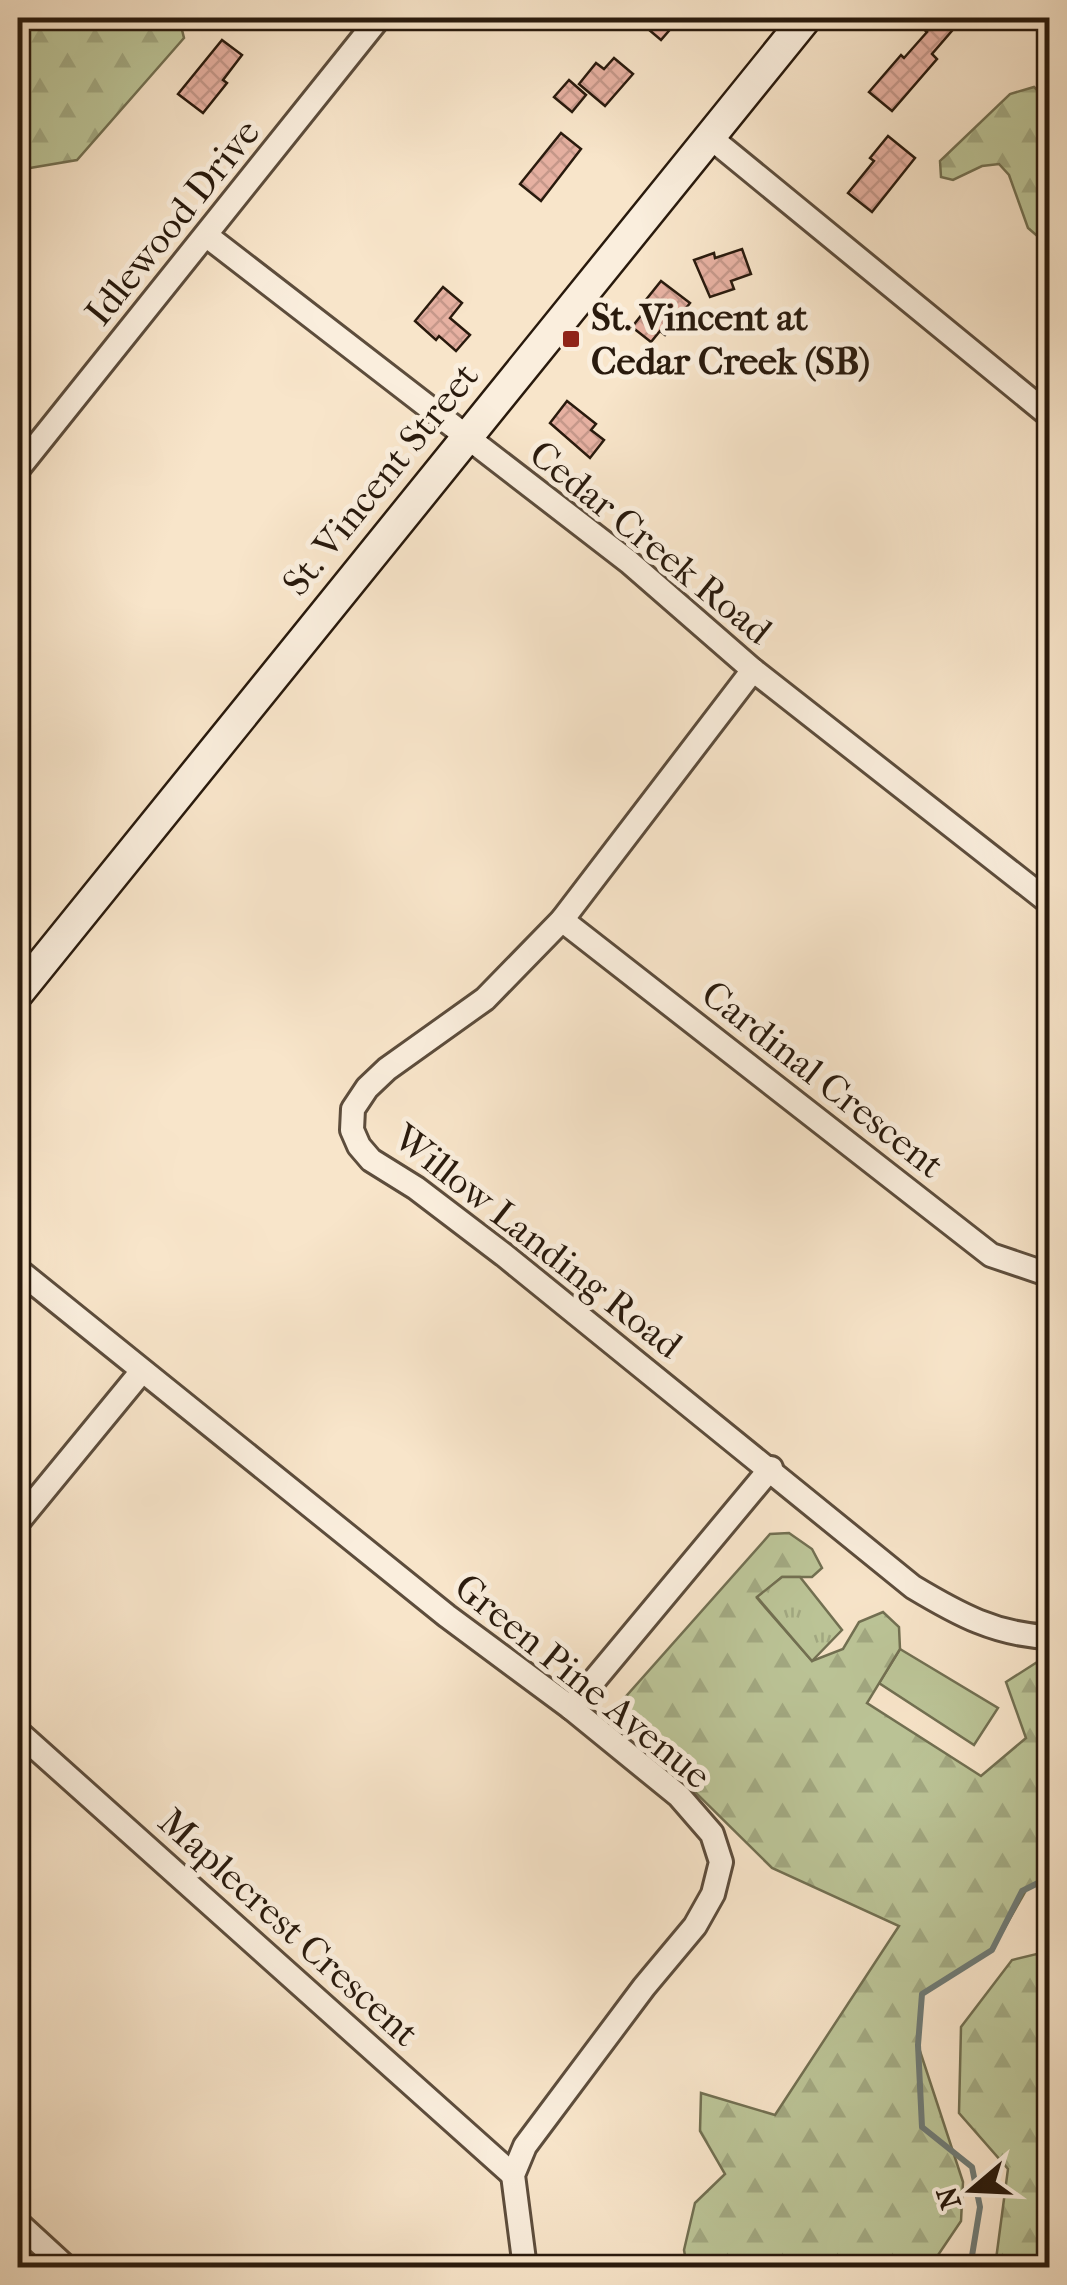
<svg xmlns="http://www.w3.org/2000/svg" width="1067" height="2285" font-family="'IM FELL French Canon',serif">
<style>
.grass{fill:#bcc598;stroke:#727052;stroke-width:2.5}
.forest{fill:url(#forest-firs);stroke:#727052;stroke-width:2.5}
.park{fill:url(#park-tufts);stroke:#727052;stroke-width:2.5}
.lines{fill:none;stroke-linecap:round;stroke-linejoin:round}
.stream{stroke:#707c77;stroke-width:6}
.building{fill:url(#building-cross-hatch);stroke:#291a0d;stroke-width:2.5}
.street-casing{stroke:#5d4d3c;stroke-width:28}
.secondary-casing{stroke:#291a0d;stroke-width:35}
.street{stroke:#faeedd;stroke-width:22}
.secondary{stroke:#faeedd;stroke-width:30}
.poi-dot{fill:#8f2418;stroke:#faeedd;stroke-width:4}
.labels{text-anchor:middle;stroke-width:10;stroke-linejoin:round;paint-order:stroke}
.street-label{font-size:38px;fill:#291a0d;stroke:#faeedd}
.poi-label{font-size:38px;font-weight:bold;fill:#291a0d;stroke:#faeedd;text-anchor:start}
</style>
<defs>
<pattern id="forest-firs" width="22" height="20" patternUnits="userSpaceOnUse" patternTransform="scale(2.5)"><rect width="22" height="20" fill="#bcc598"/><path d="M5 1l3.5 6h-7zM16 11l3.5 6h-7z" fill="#a2a982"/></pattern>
<pattern id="park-tufts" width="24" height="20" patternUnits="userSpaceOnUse" patternTransform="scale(2.5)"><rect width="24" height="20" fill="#bcc598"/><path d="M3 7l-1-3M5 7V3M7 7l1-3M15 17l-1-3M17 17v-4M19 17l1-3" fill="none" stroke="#a2a982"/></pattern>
<pattern id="building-cross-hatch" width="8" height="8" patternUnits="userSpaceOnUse" patternTransform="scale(2.5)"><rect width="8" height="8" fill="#e7b1a2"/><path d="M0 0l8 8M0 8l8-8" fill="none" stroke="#c6988a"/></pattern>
</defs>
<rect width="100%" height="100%" fill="#f8e5ca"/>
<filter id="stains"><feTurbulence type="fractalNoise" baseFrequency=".002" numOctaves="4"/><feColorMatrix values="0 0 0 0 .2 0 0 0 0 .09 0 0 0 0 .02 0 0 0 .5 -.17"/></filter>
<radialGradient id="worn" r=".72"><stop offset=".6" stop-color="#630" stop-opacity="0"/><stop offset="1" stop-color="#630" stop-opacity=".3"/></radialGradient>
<polygon class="grass" points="900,1649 998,1708 974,1745 879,1683"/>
<g class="forest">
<polygon points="18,18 179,18 184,38 77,160 18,170"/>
<polygon points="1034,87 1049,101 1049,246 1028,228 1009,175 999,164 982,166 953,180 941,177 940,161 1010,94"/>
<polygon points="789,1533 812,1549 822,1568 812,1577 782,1577 757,1598 812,1661 843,1649 859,1622 883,1612 899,1627 900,1649 867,1703 981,1776 1026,1738 1006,1682 1042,1659 1049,1663 1049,1877 1028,1887 992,1950 922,1995 918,2045 963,2182 961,2221 930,2267 687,2267 684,2250 695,2203 725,2174 700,2131 701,2093 775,2115 899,1926 772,1868 613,1711 770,1534"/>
<polygon points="1049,1951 1050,2143 1046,2148 1050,2153 1049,2267 995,2267 1008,2169 959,2113 961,2027 1012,1960"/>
</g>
<polygon class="park" points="782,1577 800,1577 842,1630 812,1661 757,1597"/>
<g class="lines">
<polyline class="stream" points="966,2268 971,2262 980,2207 972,2167 922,2127 918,2045 922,1994 992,1950 1022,1891 1050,1877"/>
</g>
<g class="building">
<polygon points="635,18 680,18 661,40"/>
<polygon points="910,18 963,18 932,54 937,59 892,111 869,92 901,55 904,58 927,32"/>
<polygon points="222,40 242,55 223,80 227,83 203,113 178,94"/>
<polygon points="614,58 633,74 605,106 579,84 596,63 604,69"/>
<polygon points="569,80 586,95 572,112 554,97"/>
<polygon points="561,133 581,149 541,201 520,184"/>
<polygon points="888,136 915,158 872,212 848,193 874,161 870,158"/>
<polygon points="742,249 751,274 731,281 734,289 710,297 694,260 714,253 715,258"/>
<polygon points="661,281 690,303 665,335 660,331 651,342 632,327 650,304 645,301"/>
<polygon points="443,287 462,303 450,318 470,335 456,351 439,336 436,340 415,321"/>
<polygon points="567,401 596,424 591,430 604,440 590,458 550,423"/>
</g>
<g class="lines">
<g class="street-casing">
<g id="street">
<polyline points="711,138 1050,416"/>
<polyline points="207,236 629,562 753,670 1050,903"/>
<polyline points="18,469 379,18"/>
<path d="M753,670L562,920L485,999L387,1069L367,1088L353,1109L352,1130L359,1146L371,1160L416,1188L504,1255L913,1587C958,1614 996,1635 1050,1637"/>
<polyline points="562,920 991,1255 1050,1275"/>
<polyline points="18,1270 447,1616 571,1708 679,1796 712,1834 721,1862 713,1894 695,1926 644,1987 525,2146 513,2175 525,2268"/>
<polyline points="18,1522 142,1371"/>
<polyline points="571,1708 771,1468"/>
<polyline points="18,1732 513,2175"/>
<polyline points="18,2223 67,2268"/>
</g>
</g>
<g class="secondary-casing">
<polyline id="secondary" points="18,993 806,18"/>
</g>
<use href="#street" class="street"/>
<use href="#secondary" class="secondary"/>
</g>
<rect class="poi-dot" x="561" y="329" width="20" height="20" rx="5"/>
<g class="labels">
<g class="street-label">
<text transform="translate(172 222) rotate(-51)" y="13">Idlewood Drive</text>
<text transform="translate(380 479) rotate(-51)" y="13">St. Vincent Street</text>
<text transform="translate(651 542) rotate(39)" y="13">Cedar Creek Road</text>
<text transform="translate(823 1079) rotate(38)" y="13">Cardinal Crescent</text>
<text transform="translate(538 1241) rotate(38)" y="13">Willow Landing Road</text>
<text transform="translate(583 1681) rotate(39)" y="13">Green Pine Avenue</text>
<text transform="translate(289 1927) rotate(42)" y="13">Maplecrest Crescent</text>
</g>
<g class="poi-label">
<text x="591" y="330">St. Vincent at<tspan x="591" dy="44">Cedar Creek (SB)</tspan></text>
</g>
</g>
<rect width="1067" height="2285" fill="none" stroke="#f8e5ca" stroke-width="60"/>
<rect x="20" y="20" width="1027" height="2245" fill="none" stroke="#291a0d" stroke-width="5"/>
<rect x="30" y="30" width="1007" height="2225" fill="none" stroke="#291a0d" stroke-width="2.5"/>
<g transform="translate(972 2190) rotate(251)" stroke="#faeedd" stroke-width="8" paint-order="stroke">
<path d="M0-8L18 38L0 25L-18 38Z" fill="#291a0d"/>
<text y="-15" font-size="28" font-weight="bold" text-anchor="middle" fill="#291a0d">N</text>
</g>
<rect width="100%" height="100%" filter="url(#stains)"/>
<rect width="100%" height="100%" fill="url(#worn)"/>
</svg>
